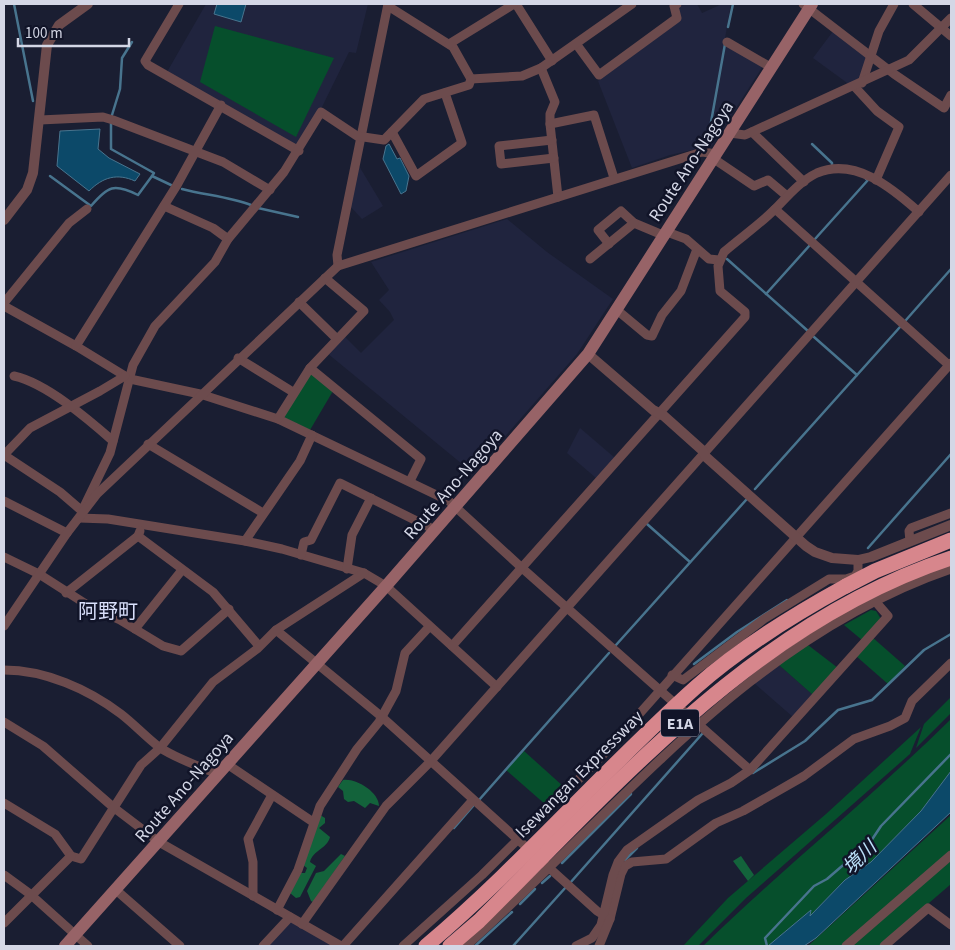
<svg xmlns="http://www.w3.org/2000/svg" width="955" height="950" font-family="'Source Sans 3','Noto Sans JP',sans-serif">
<style>
.built{fill:#20243e}
.green{fill:#064f2c}
.forest{fill:#13633b}
.water{fill:#0c4969;stroke:#48748e}
.lines{fill:none;stroke-linecap:round;stroke-linejoin:round}
.stream{stroke:#48748e;stroke-width:2.5}
.minor{stroke:#6c4b4d;stroke-width:9}
.tertiary{stroke:#6c4b4d;stroke-width:10}
.secondary{stroke:#976367;stroke-width:12}
.motorway{stroke:#d7868c;stroke-width:15}
.motorway-bridge{stroke:#d7868c;stroke-width:15}
.labels{text-anchor:middle;stroke-width:5;stroke-linejoin:round;paint-order:stroke}
.shield{fill:#111428;stroke:#9a9cad;stroke-width:1}
.shield-label{font-size:16px;font-weight:bold;fill:#d4d7e6}
.street-label{font-size:18px;fill:#d4d7e6;stroke:#111428}
.water-label{font-size:19px;font-style:italic;fill:#bbe0f9;stroke:#111428}
.quarter-label{font-size:20px;fill:#d9dffb;stroke:#111428}
</style>
<rect width="100%" height="100%" fill="#1a1e32"/>
<g class="built">
<polygon points="206,4 368,4 356,53 349,52 321,109 296,147 167,72"/>
<polygon points="683,4 697,4 702,13 722,4 731,4 706,147 670,155 632,168 598,81 681,20 678,7"/>
<polygon points="834,30 868,55 860,81 850,85 813,58"/>
<polygon points="726,45 763,66 711,147 708,147"/>
<polygon points="359,166 383,206 362,219 350,206"/>
<polygon points="507,219 547,252 613,299 577,354 473,473 327,353 344,336 361,353 394,320 390,312 379,300 389,290 371,262"/>
<polygon points="580,428 615,458 596,478 567,453"/>
<polygon points="779,665 813,695 793,717 754,683"/>
<polygon points="289,922 293,922 336,946 267,946"/>
</g>
<g class="green">
<polygon points="215,26 334,58 296,137 200,82"/>
<polygon points="309,374 312,374 333,391 310,430 285,418 284,415"/>
<polygon points="871,610 876,611 881,619 862,640 844,625"/>
<polygon points="872,637 905,666 888,684 856,656"/>
<polygon points="808,645 838,668 813,695 779,665"/>
<polygon points="951,697 951,713 916,748 924,724"/>
<path d="M951,719V771L921,811L871,862L845,880L810,916V911L768,946H703C783,868 871,798 951,719Z"/>
<polygon points="921,727 910,754 746,898 698,946 683,946 728,898 826,814"/>
<polygon points="524,751 564,787 546,805 506,770"/>
<polygon points="951,815 951,884 879,946 808,946"/>
</g>
<g class="forest">
<path d="M343,780C356,778 379,792 379,806L370,803L365,808L354,801L348,802L344,799L343,791L338,787Z"/>
<path d="M320,815L325,818V823L319,828L330,837C327,849 313,850 310,862L316,866L300,897L296,898L290,893L301,873H305L307,868L303,865Z"/>
<polygon points="341,854 345,856 313,902 311,901 307,891 316,873 324,871"/>
<polygon points="741,856 754,875 748,881 733,861"/>
</g>
<g class="water">
<polygon points="217,4 246,4 241,22 214,14"/>
<path d="M100,129L98,149L109,158L140,174L135,181C117,173 103,177 89,191L57,166L60,131Z"/>
<polygon points="389,144 397,159 400,158 409,176 406,191 401,194 383,159 386,146"/>
<polygon points="951,771 951,812 816,938 804,946 768,946 811,910 810,916 845,880 871,862 921,811"/>
</g>
<g class="lines">
<g class="stream">
<polyline points="14,4 33,101"/>
<polyline points="728,27 733,4"/>
<polyline points="112,115 120,89 122,58 132,42"/>
<polyline points="111,122 111,149 154,173 152,176"/>
<polyline points="708,139 725,44"/>
<polyline points="812,144 832,163 832,166"/>
<path d="M50,176L91,206C108,186 114,183 138,195L152,176L171,185"/>
<path d="M182,189C205,195 230,197 251,205"/>
<polyline points="258,208 298,217"/>
<polyline points="815,239 868,180 866,179"/>
<polyline points="727,259 808,331"/>
<polyline points="766,294 810,245"/>
<polyline points="906,320 951,269"/>
<polyline points="814,337 857,375"/>
<polyline points="755,489 900,327"/>
<polyline points="647,524 690,562"/>
<polyline points="868,548 951,454"/>
<polyline points="616,645 746,500"/>
<polyline points="694,664 737,632 787,600"/>
<polyline points="753,773 805,741 838,710 872,700 924,650 951,634"/>
<polyline points="479,800 609,653"/>
<polyline points="454,828 473,806"/>
<polyline points="625,860 637,848"/>
<polyline points="562,863 631,794"/>
<polyline points="542,883 550,876"/>
<polyline points="570,883 702,734"/>
<polyline points="520,904 535,889"/>
<polyline points="475,946 512,912"/>
<polyline points="513,946 566,887"/>
<polyline points="767,946 765,938 814,886 827,879 871,841 881,826 951,754"/>
</g>
<g class="minor">
<polyline points="179,4 145,61 148,65 299,151"/>
<polyline points="516,4 552,61"/>
<polyline points="803,4 894,74 944,108 951,95"/>
<polyline points="913,4 951,36"/>
<polyline points="388,6 453,47 471,79"/>
<polyline points="727,42 772,68"/>
<polyline points="449,44 514,4"/>
<polyline points="577,45 599,75 677,18 674,6 677,4"/>
<polyline points="541,68 555,102 550,114 550,124 558,197"/>
<polyline points="471,79 522,76 541,68 632,4"/>
<polyline points="862,83 879,31 894,4"/>
<polyline points="854,86 877,111 899,127 876,180"/>
<polyline points="40,120 103,117 113,120 223,162 270,190"/>
<polyline points="550,124 594,115 614,178"/>
<polyline points="392,132 416,176 462,143 445,93"/>
<polyline points="752,132 804,182"/>
<polyline points="730,133 745,135 909,60 951,18"/>
<polyline points="552,140 499,146 501,164 554,158"/>
<polyline points="714,159 754,186 768,180 787,196"/>
<polyline points="164,206 213,228 228,239"/>
<polyline points="775,209 951,367"/>
<polyline points="667,232 686,239 709,259 719,260"/>
<polyline points="609,244 598,230 621,211 634,223 665,236"/>
<polyline points="590,259 634,223"/>
<polyline points="338,266 337,255 388,4"/>
<polyline points="299,302 337,339"/>
<polyline points="4,303 69,223 87,209"/>
<polyline points="4,306 76,346 130,379 200,394 278,419 449,501 522,568 750,770"/>
<polyline points="617,310 647,335 652,336 662,315 681,291 697,249"/>
<polyline points="76,346 177,185 221,105"/>
<polyline points="238,358 293,392"/>
<polyline points="310,368 421,459 410,481"/>
<path d="M14,376C46,383 88,419 113,441"/>
<polyline points="278,419 310,368 364,311 325,278"/>
<polyline points="148,444 263,513"/>
<polyline points="4,455 60,492 82,511 110,453 133,365 155,326 215,262 228,239 284,172 321,112 357,136 384,140 424,99 469,85 471,79"/>
<polyline points="4,455 30,428 100,391 125,376"/>
<polyline points="4,501 67,533"/>
<polyline points="79,518 108,519 245,541 282,549 364,573 386,586 497,687"/>
<polyline points="138,536 213,592 259,646"/>
<polyline points="245,541 300,461 312,435"/>
<polyline points="910,541 909,531 911,528 951,513"/>
<polyline points="301,555 304,542 311,540 340,483 435,530"/>
<polyline points="4,557 39,574 89,606 120,620 163,646 181,651 229,609"/>
<polyline points="347,569 352,535 371,498"/>
<polyline points="66,593 138,536 140,531"/>
<polyline points="4,626 67,533 97,494 338,266 702,152 717,154"/>
<polyline points="135,629 182,570"/>
<polyline points="276,630 382,717 597,911 610,919 621,874 625,866 632,862 666,859 716,823 743,811 804,776 854,739 890,726 905,718 912,701 951,663"/>
<path d="M452,646L745,317V312L720,291L718,266L724,252C740,238 759,225 774,210C787,197 800,181 817,173C855,157 892,188 919,212"/>
<path d="M4,670C45,670 88,689 121,714C134,724 146,737 159,747C175,758 194,764 212,772L216,776"/>
<polyline points="672,675 683,680 764,619 829,579 846,579 855,576 858,571 858,560"/>
<polyline points="4,722 43,746 113,807 159,842 341,946"/>
<polyline points="227,764 313,822"/>
<polyline points="4,803 55,834 71,856 81,859 141,765 160,748 213,682 257,649 276,630 364,573"/>
<polyline points="4,875 30,894 88,946"/>
<polyline points="116,890 180,946"/>
<polyline points="253,896 253,862 248,839 272,795"/>
<polyline points="277,910 298,870 320,806 357,749 379,722 396,691 405,653 429,627"/>
<polyline points="4,923 71,856"/>
<polyline points="302,924 386,806 430,762 951,175"/>
<polyline points="263,946 290,917"/>
<polyline points="343,946 472,801"/>
<polyline points="403,946 482,875 601,757 951,363"/>
<path d="M466,946C620,809 749,638 951,569"/>
<polyline points="576,946 592,938 601,925 613,875 618,862 627,850 698,800 731,783 750,770 888,616 875,601"/>
<polyline points="599,946 610,919"/>
<polyline points="846,946 951,855"/>
<polyline points="884,946 928,908 951,925"/>
</g>
<g class="tertiary">
<polyline points="4,220 27,190 33,173 47,45 59,25 88,4"/>
<polyline points="588,354 653,410 664,416 702,450 706,457 806,546 815,552 832,558 858,560 871,557 951,525"/>
</g>
<polyline class="secondary" points="65,946 386,586 588,354 812,4"/>
<polyline class="motorway" points="846,586 875,571 951,540"/>
<g class="motorway-bridge">
<path d="M426,946C521,866 603,770 696,687C741,647 793,615 846,586"/>
<path d="M450,946L479,921C620,781 757,622 951,558"/>
</g>
</g>
<g class="labels">
<rect class="shield" x="661" y="709.5" width="38" height="27" rx="4"/>
<g class="shield-label">
<text x="680" y="729">E1A</text>
</g>
<g class="street-label">
<text transform="translate(691 161) rotate(-57)" y="6">Route Ano-Nagoya</text>
<text transform="translate(453 484) rotate(-49)" y="6">Route Ano-Nagoya</text>
<text transform="translate(579 774) rotate(-45)" y="6">Isewangan Expressway</text>
<text transform="translate(184 787) rotate(-49)" y="6">Route Ano-Nagoya</text>
</g>
<g class="water-label">
<text transform="translate(859 857) rotate(-44)" y="7">境川</text>
</g>
<g class="quarter-label">
<text x="108" y="618">阿野町</text>
</g>
</g>
<rect width="955" height="950" fill="none" stroke="#d4d7e6" stroke-width="10"/>
<path d="M18 38v8h111v-8" fill="none" stroke="#d4d7e6" stroke-width="2.5"/>
<text x="25" y="38" font-size="15" fill="#d4d7e6" stroke="#111428" stroke-width="4" paint-order="stroke">100 m</text>
</svg>
